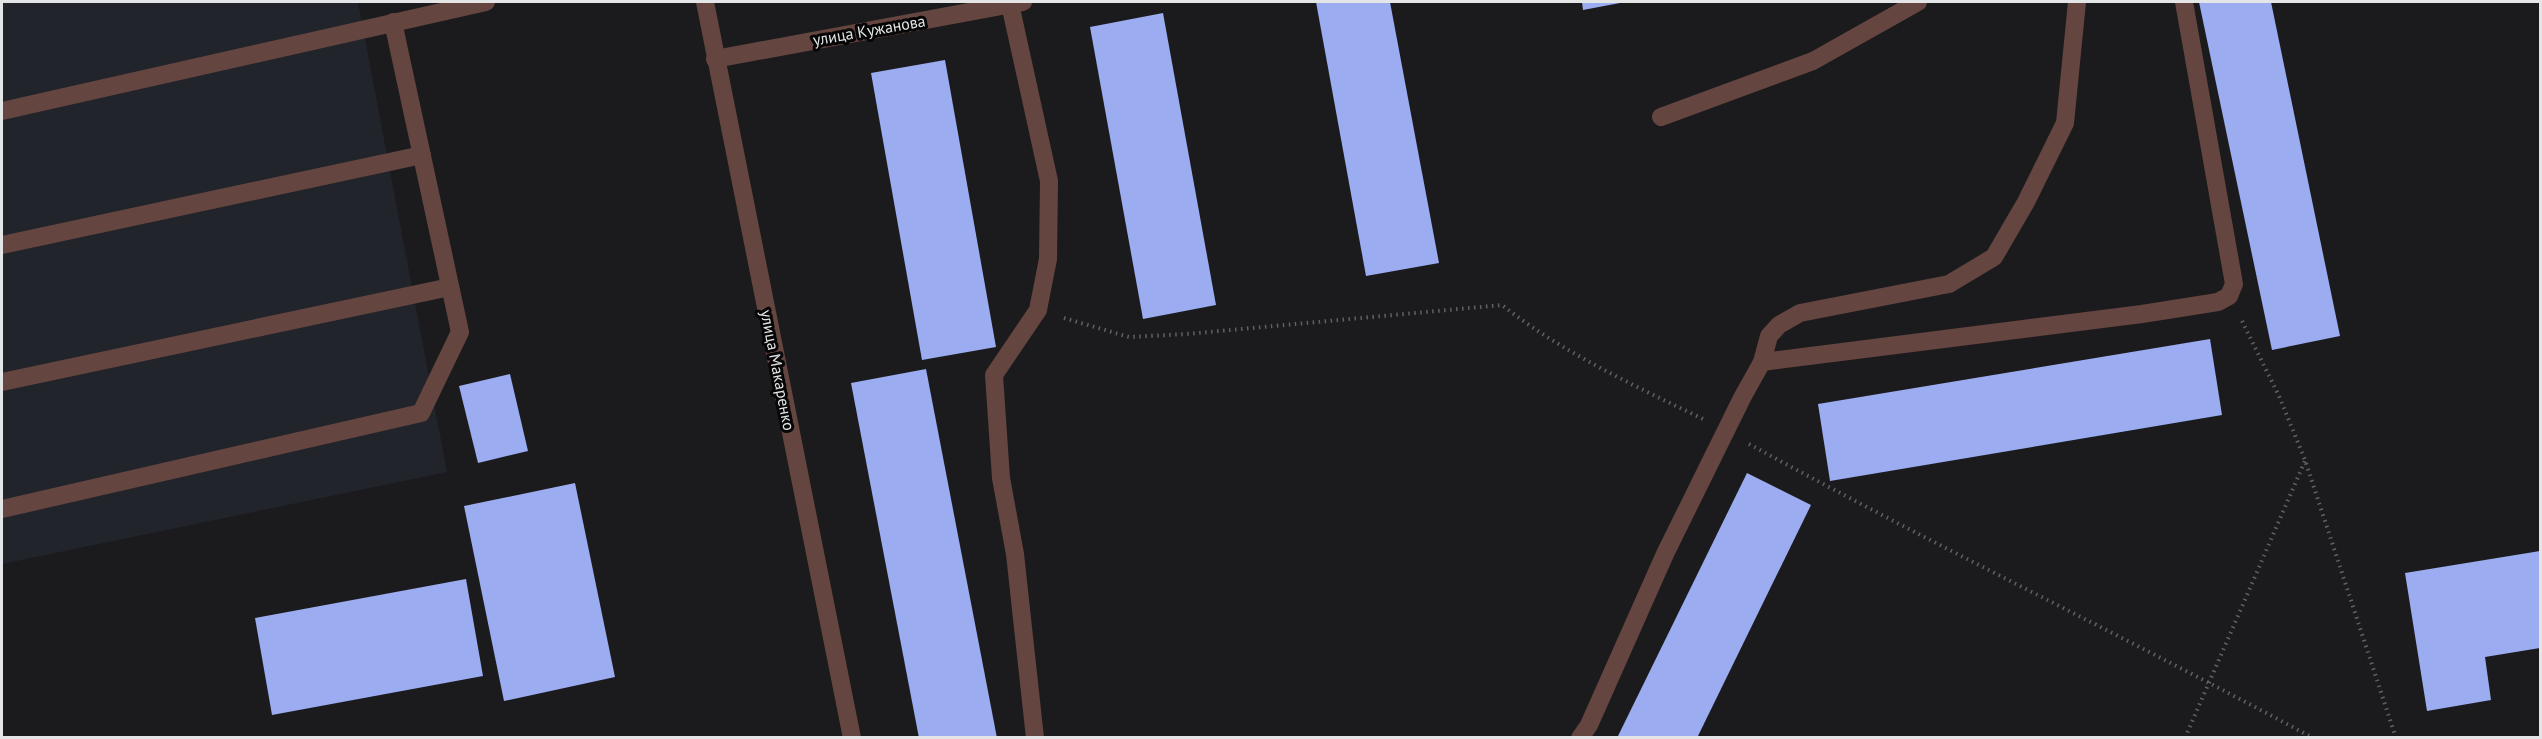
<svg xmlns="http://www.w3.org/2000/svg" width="2542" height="739" font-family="'PT Sans',sans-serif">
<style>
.built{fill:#22242c}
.building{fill:#9bacf1}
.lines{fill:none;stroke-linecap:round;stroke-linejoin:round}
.path{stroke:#616164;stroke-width:4;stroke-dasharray:1.5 4.5;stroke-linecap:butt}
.minor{stroke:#65453f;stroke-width:18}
.labels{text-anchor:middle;stroke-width:6;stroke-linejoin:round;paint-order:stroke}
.street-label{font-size:16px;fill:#e4e5e6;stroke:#060607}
</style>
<rect width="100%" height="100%" fill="#1b1b1e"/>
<polygon class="built" points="2,2 358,2 447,472 2,564"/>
<g class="building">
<polygon points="1316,2 1390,2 1439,263 1366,276"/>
<polygon points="1582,2 1620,2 1620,3 1583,10"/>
<polygon points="2199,2 2271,2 2340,336 2272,350"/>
<polygon points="1163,13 1216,305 1143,319 1090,27"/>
<polygon points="945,60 996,347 922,360 871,73"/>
<polygon points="2210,339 2222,415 1830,481 1818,404"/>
<polygon points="926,369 997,738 919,738 851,383"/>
<polygon points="510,374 528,451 478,463 459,386"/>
<polygon points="1747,473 1811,505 1697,738 1617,738"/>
<polygon points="575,483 615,677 504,701 464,506"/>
<polygon points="2540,551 2540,648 2485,657 2491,700 2427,711 2405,573"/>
<polygon points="466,579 483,676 272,715 255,618"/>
</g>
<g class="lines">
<g class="path">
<path d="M1064,318L1129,337L1187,334L1502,305C1563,353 1633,385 1703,419"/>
<polyline points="2242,321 2279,396 2305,460 2396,738"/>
<path d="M1749,444C1935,546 2126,637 2313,738"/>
<polyline points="2185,738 2305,461"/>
</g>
<g class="minor">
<polyline points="705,2 852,738"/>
<polyline points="1010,4 1049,181 1048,259 1038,310 994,375 1001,478 1015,554 1035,738"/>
<polyline points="715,59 1023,2"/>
<polyline points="2,111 486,2"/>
<polyline points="1661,117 1813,61 1918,2"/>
<polyline points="2,245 422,155"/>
<polyline points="1762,362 2142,314 2218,302 2229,296 2234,284 2184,2"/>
<polyline points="2,382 450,287"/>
<polyline points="2,509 421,413 460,332 393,22"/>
<polyline points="1580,738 1589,725 1665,554 1742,398 1762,362 1769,336 1779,325 1800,313 1949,284 1994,257 2026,202 2065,123 2077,2"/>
</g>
</g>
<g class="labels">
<g class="street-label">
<text transform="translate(869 30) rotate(-10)" y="6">улица Кужанова</text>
<text transform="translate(778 370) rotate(79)" y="6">улица Макаренко</text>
</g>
</g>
<rect width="2542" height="739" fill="none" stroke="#e4e5e6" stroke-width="6"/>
</svg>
